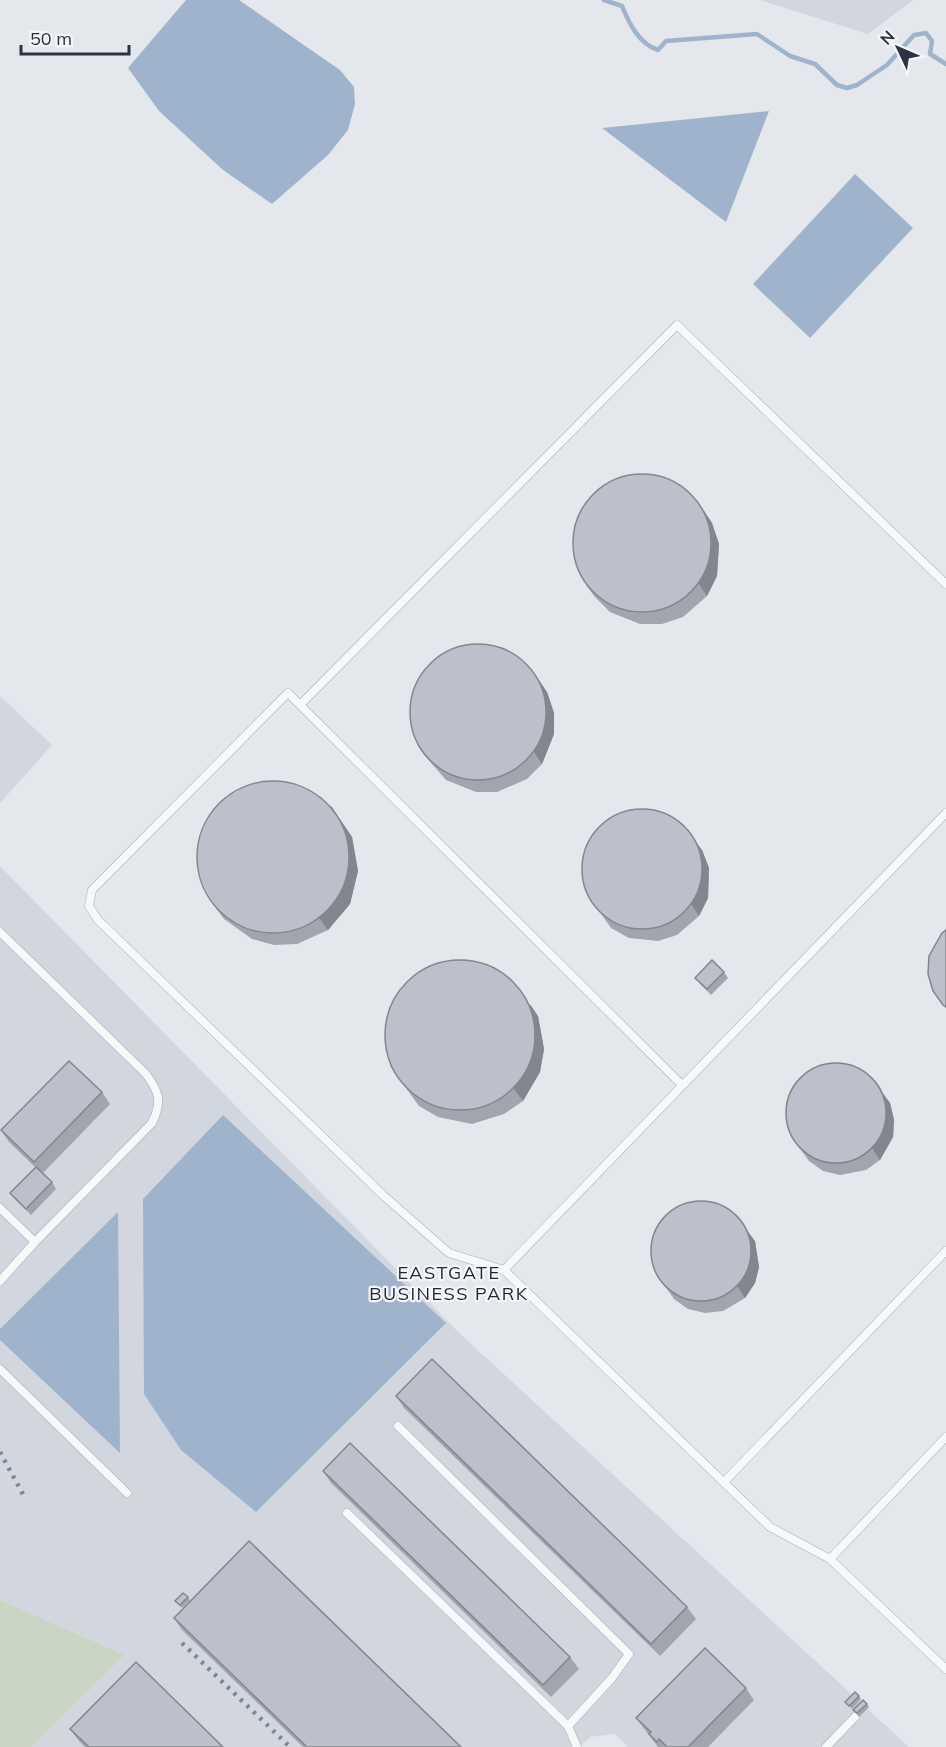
<svg xmlns="http://www.w3.org/2000/svg" width="946" height="1747" font-family="Mulish,sans-serif">
<style>
.built{fill:#d2d6de}
.green{fill:#c9d6c5}
.water{fill:#9fb4cc}
.lines{fill:none;stroke-linecap:round;stroke-linejoin:round}
.stream{stroke:#9fb4cc;stroke-width:4.5}
.lane-casing{stroke:#a9aeb7;stroke-width:9}
.lane{stroke:#f7f8fa;stroke-width:8}
.rail{stroke:#7d8696;stroke-width:4.5;stroke-dasharray:3 6;stroke-linecap:butt}
.wall{fill:#a1a5ae}
.shaded-wall{fill:#83868d}
.building{fill:#bbc0ca;stroke:#83868d;stroke-width:1.5}
.labels{text-anchor:middle;stroke-width:4.5;stroke-linejoin:round;paint-order:stroke}
.neighbourhood-label{font-size:18px;letter-spacing:1.5px;fill:#1d2536;stroke:#f4f6f9}
</style>
<rect width="100%" height="100%" fill="#e4e7ec"/>
<g class="built">
<polygon points="760,0 913,0 868,34"/>
<polygon points="0,696 52,745 0,803"/>
<polygon points="0,866 458,1332 909,1747 628,1747 615,1734 590,1737 579,1747 32,1747 125,1655 0,1600"/>
</g>
<polygon class="green" points="0,1600 125,1655 32,1747 0,1747"/>
<g class="water">
<polygon points="186,0 239,0 340,70 354,87 355,104 348,130 328,155 272,204 223,170 159,111 128,68"/>
<polygon points="769,111 726,222 602,128"/>
<polygon points="855,174 913,228 810,338 753,284"/>
<polygon points="223,1115 446,1323 256,1512 181,1450 144,1394 143,1199"/>
<polygon points="118,1212 120,1453 0,1340 0,1329"/>
</g>
<g class="lines">
<path class="stream" d="M604,0L622,6C629,23 639,44 658,50L666,41L757,34L790,56L815,64L837,85L847,88L857,85L887,65L914,35L926,33L932,41L930,54L946,64"/>
<g class="lane-casing">
<g id="lane">
<polyline points="300,705 677,325 946,584"/>
<path d="M0,932L146,1074C160,1093 162,1102 152,1123L35,1242"/>
<polyline points="682,1085 288,693 92,890 89,906 98,920 384,1196 449,1253 504,1270 946,813"/>
<polyline points="0,1208 35,1242 0,1281"/>
<polyline points="504,1270 770,1527 830,1559 946,1437"/>
<polyline points="0,1369 127,1493"/>
<polyline points="398,1426 629,1654 612,1678 568,1726 577,1747"/>
<polyline points="724,1482 946,1251"/>
<polyline points="347,1513 568,1726"/>
<polyline points="830,1559 946,1669"/>
<polyline points="826,1747 855,1717"/>
</g>
</g>
<use href="#lane" class="lane"/>
<g class="rail">
<polyline points="0,1452 25,1498"/>
<polyline points="182,1643 290,1747"/>
</g>
</g>
<g class="wall">
<polygon points="704,511 712,523 719,544 717,576 707,596 683,617 662,624 640,624 610,612 595,597 586,585"/>
<polygon points="547,692 554,713 554,734 542,764 527,779 497,792 476,792 446,780 425,756 417,744"/>
<polygon points="331,806 352,837 358,871 350,904 328,930 297,944 274,945 252,939 224,919 215,907"/>
<polygon points="702,850 709,868 708,898 699,916 677,935 658,941 629,938 611,928 586,892"/>
<polygon points="724,972 728,978 711,995 700,984 695,978"/>
<polygon points="538,1016 544,1049 540,1072 523,1101 504,1114 472,1124 438,1117 419,1106 390,1066"/>
<polygon points="881,1091 890,1103 894,1120 893,1137 880,1160 866,1170 840,1175 823,1171 809,1161 790,1135"/>
<polygon points="102,1092 110,1104 43,1173 52,1182 56,1189 31,1215 15,1199 10,1193 36,1168 9,1142 1,1130"/>
<polygon points="755,1241 759,1267 755,1283 745,1298 723,1311 705,1313 688,1309 674,1299 665,1286"/>
<polygon points="396,1396 687,1607 696,1619 660,1656 404,1408"/>
<polygon points="323,1471 570,1657 579,1669 551,1697 331,1483"/>
<polygon points="188,1597 190,1600 182,1608 175,1601"/>
<polygon points="174,1618 461,1747 303,1747 182,1630"/>
<polygon points="746,1688 754,1700 708,1747 658,1747 636,1718"/>
<polygon points="859,1696 861,1699 852,1709 845,1702"/>
<polygon points="867,1704 869,1707 859,1717 853,1710"/>
<polygon points="70,1729 223,1747 85,1747 79,1741"/>
</g>
<g class="shaded-wall">
<polygon points="704,511 712,523 719,544 717,576 707,596 699,584"/>
<polygon points="539,680 547,692 554,713 554,734 542,764 534,752"/>
<polygon points="331,806 352,837 358,871 350,904 328,930 319,918"/>
<polygon points="693,838 702,850 709,868 708,898 699,916 691,904"/>
<polygon points="530,1004 538,1016 544,1049 540,1072 523,1101 514,1089"/>
<polygon points="881,1091 890,1103 894,1120 893,1137 880,1160 872,1148"/>
<polygon points="746,1229 755,1241 759,1267 755,1283 745,1298 737,1286"/>
</g>
<g class="building">
<circle cx="642" cy="543" r="69"/>
<circle cx="478" cy="712" r="68"/>
<circle cx="273" cy="857" r="76"/>
<circle cx="642" cy="869" r="60"/>
<polygon points="946,930 946,1007 943,1005 933,991 928,974 929,956 942,933"/>
<circle cx="460" cy="1035" r="75"/>
<polygon points="712,960 724,972 707,989 695,978"/>
<polygon points="69,1061 102,1092 34,1162 1,1130"/>
<circle cx="836" cy="1113" r="50"/>
<polygon points="36,1167 52,1182 26,1209 10,1193"/>
<circle cx="701" cy="1251" r="50"/>
<polygon points="432,1359 687,1607 651,1644 396,1396"/>
<polygon points="350,1443 570,1657 543,1685 323,1471"/>
<polygon points="249,1541 461,1747 307,1747 174,1618"/>
<polygon points="183,1593 188,1597 180,1605 175,1601"/>
<polygon points="705,1648 746,1688 688,1747 667,1747 659,1739 657,1742 649,1734 651,1732 636,1718"/>
<polygon points="136,1662 223,1747 89,1747 70,1729"/>
<polygon points="855,1692 859,1696 849,1706 845,1702"/>
<polygon points="863,1700 867,1704 857,1713 853,1710"/>
</g>
<g class="labels">
<g class="neighbourhood-label">
<text x="449" y="1279">EASTGATE<tspan x="449" dy="21">BUSINESS PARK</tspan></text>
</g>
</g>
<g transform="translate(898 48) rotate(314)" stroke="#f4f6f9" stroke-width="4.5" paint-order="stroke">
<path d="M0-4.5L10 22L0 15L-10 22Z" fill="#2b3445"/>
<text y="-9" font-size="16" font-weight="bold" text-anchor="middle" fill="#2b3445">N</text>
</g>
<path d="M21 45v9h108v-9" fill="none" stroke="#2b3445" stroke-width="3"/>
<text x="30" y="45" font-size="18" fill="#2b3445" stroke="#f4f6f9" stroke-width="4.5" paint-order="stroke">50 m</text>
</svg>
